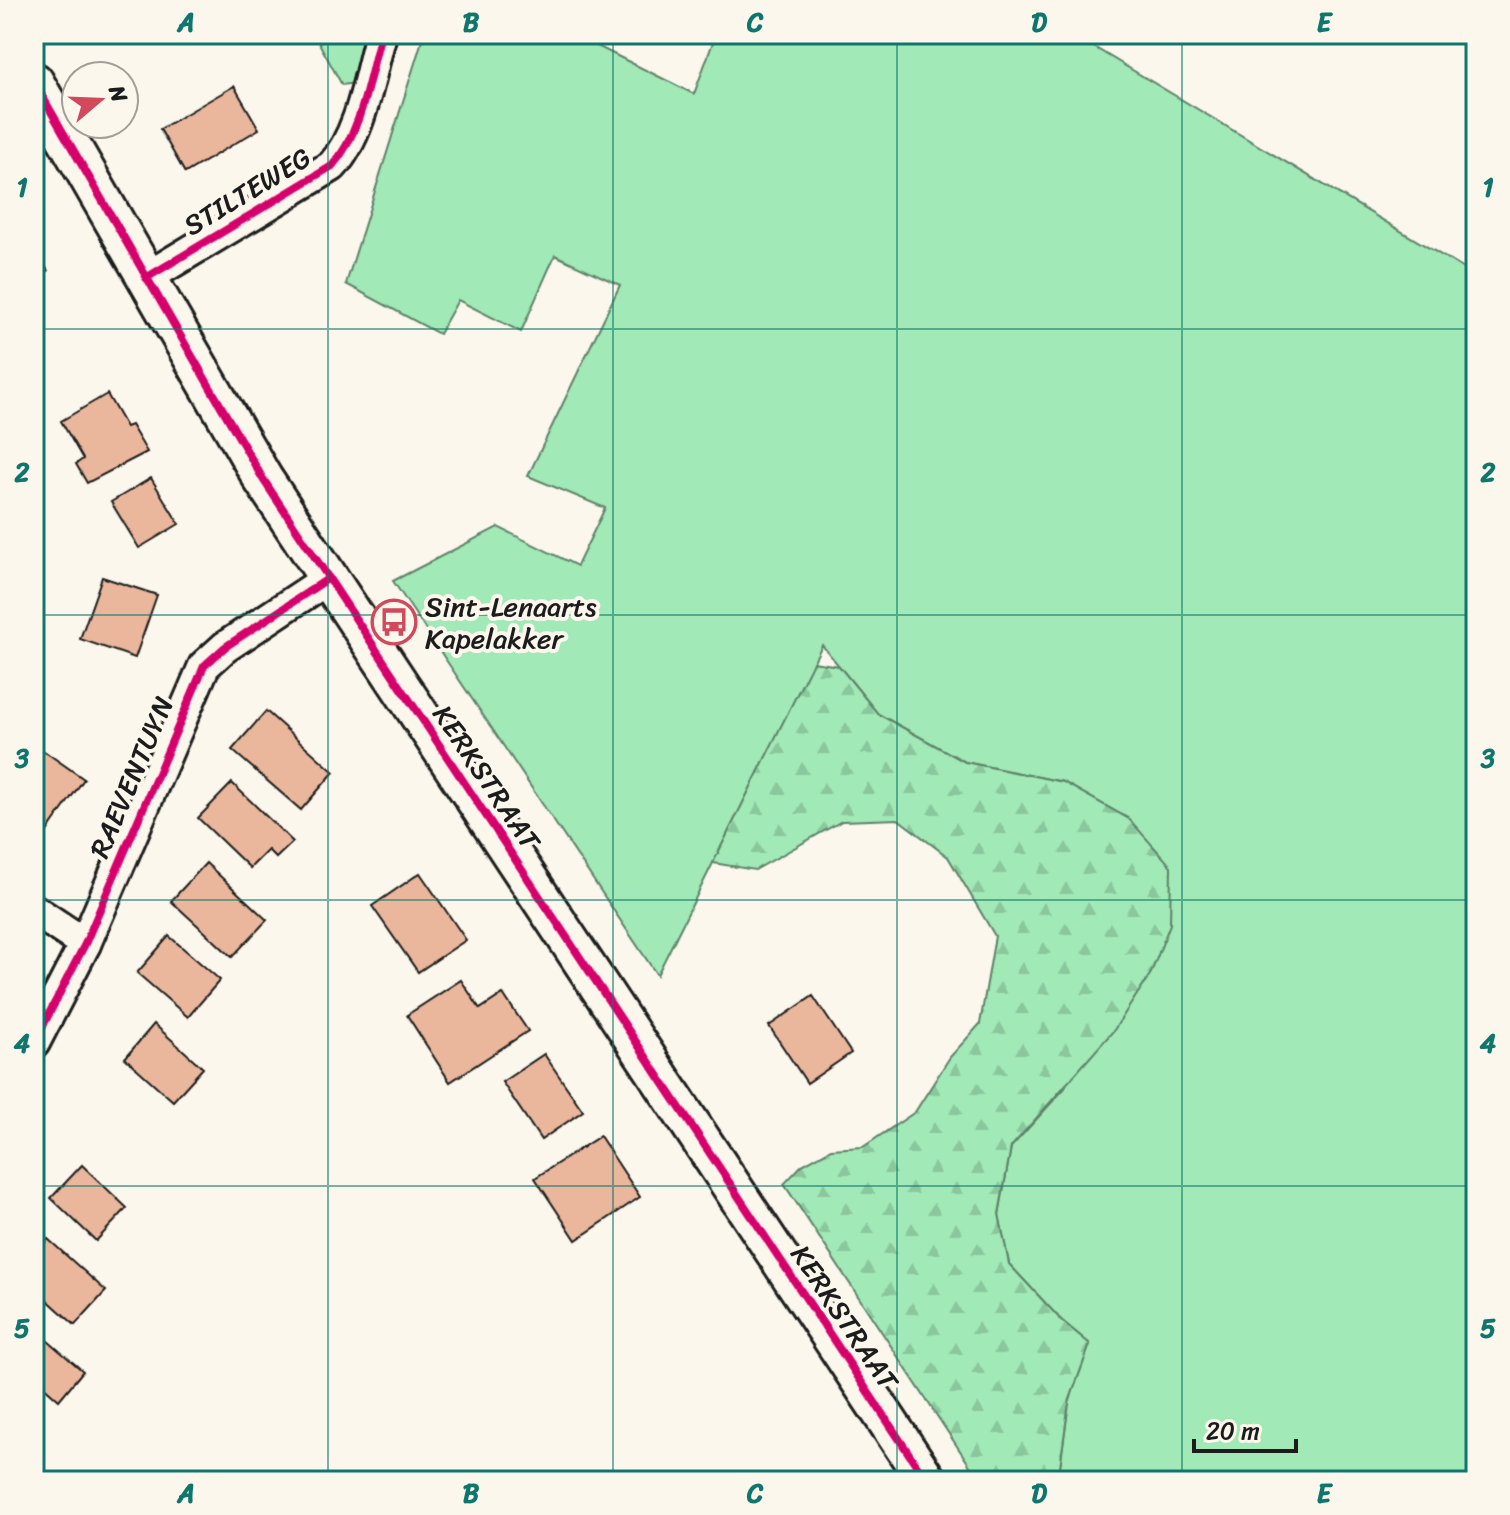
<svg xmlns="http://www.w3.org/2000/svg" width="1510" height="1515" font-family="Sriracha,sans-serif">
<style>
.grass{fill:#a1e9b6;stroke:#5e8269;stroke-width:2}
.forest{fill:url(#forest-firs);stroke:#5e8269;stroke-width:2}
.building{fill:#eab79c;stroke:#1c1c1c;stroke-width:2}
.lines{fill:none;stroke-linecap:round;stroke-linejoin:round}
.minor-casing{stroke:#1c1c1c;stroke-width:36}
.tertiary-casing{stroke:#1c1c1c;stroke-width:44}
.minor{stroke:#fbf7ec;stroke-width:30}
.tertiary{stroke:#fbf7ec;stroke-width:38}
.cycleway-casing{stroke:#fbf7ec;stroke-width:13}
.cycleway{stroke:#d6006c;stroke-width:8}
.grid{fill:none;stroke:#0f766e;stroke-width:2;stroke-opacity:0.55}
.labels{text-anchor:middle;stroke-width:8;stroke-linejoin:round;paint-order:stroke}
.street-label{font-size:28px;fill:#1c1c1c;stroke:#fbf7ec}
.poi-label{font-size:28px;fill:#1c1c1c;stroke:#fbf7ec;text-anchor:start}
.neatline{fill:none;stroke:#0f766e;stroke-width:3}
.grid-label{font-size:26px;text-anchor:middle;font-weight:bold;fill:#0f766e}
</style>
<defs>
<pattern id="forest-firs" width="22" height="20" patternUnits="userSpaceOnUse" patternTransform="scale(2)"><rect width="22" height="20" fill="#a1e9b6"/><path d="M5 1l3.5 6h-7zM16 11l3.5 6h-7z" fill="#8ac79c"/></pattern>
</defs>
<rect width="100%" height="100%" fill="#fbf7ec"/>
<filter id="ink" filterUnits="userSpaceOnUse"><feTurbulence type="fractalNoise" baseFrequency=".0125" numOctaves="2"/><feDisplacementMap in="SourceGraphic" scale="16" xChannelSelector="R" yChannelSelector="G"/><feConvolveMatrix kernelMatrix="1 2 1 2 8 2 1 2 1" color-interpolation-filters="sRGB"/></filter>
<g filter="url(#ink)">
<g class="grass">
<polygon points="314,34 370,34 355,83 342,85"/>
<polygon points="424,34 573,34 694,94 716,34 1072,34 1476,276 1476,1481 1058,1481 1069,1402 1090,1344 1061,1320 1009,1264 999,1215 1011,1147 1065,1088 1129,819 1063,782 965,762 878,714 822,645 657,975 393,581 498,527 577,566 605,508 528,476 620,285 555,255 521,332 458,300 439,334 346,284"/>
</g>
<polygon class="forest" points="813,662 839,666 878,714 965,762 1063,782 1129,819 1171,866 1170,924 1151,973 1114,1030 1011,1147 999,1214 1009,1264 1061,1320 1090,1344 1069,1402 1058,1481 980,1481 784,1184 802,1165 831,1149 863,1147 915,1112 950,1057 980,1024 995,936 948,857 898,819 842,821 755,870 713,863"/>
<g class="building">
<polygon points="234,86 259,129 185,173 160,129"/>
<polygon points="34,246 48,271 34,278"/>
<polygon points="107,394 126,427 131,425 147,452 87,483 76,464 83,459 61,421"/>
<polygon points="151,478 179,524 139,548 111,502"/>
<polygon points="102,577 157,595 135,658 80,639"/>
<polygon points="266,711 334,772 301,810 232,750"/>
<polygon points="44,751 84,779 41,840 34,835 34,766"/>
<polygon points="232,783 293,842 276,858 268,850 250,868 198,818"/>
<polygon points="206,863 267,920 232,957 171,901"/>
<polygon points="420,873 466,940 418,972 372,906"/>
<polygon points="169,936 220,980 188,1017 137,973"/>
<polygon points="461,980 480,1009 503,994 528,1031 450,1082 407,1015"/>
<polygon points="813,996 851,1053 807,1083 769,1026"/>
<polygon points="154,1024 203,1068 173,1101 125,1058"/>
<polygon points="544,1054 583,1111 541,1140 502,1082"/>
<polygon points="600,1136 640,1197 576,1240 535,1178"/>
<polygon points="82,1165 127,1208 96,1241 51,1198"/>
<polygon points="48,1239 106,1291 75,1325 34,1288 34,1254"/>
<polygon points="34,1329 83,1371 59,1400 34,1378"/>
</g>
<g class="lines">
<g class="minor-casing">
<g id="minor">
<path d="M146,278L332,166C362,133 369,76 381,34"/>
<polyline points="34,910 85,944"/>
<polyline points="34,1043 85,944 204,666 225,647 329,578"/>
</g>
</g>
<g class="tertiary-casing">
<polyline id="tertiary" points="34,82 263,479 927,1481"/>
</g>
<use href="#minor" class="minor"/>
<use href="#tertiary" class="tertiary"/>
<g class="cycleway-casing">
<g id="cycleway">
<polyline points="34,82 263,479 927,1481"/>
<path d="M146,278L332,166C362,133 369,76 381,34"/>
<polyline points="34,1043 85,944 204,666 225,647 329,578"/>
</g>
</g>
<use href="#cycleway" class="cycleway"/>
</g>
</g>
<path class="grid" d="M328,34V1481M613,34V1481M897,34V1481M1182,34V1481M34,329H1476M34,615H1476M34,900H1476M34,1186H1476"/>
<defs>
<g id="bus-ring" transform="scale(2.3)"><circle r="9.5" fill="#fbf7ec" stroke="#d1495b" stroke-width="1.5"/><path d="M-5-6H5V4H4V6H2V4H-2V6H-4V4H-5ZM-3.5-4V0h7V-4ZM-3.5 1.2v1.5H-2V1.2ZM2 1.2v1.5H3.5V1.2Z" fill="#d1495b"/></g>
</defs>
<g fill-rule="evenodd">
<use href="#bus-ring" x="394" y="622"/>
</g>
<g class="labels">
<g class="street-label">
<text transform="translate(247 191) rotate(-31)" y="10">STILTEWEG</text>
<text transform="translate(131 777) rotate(-67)" y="10">RAEVENTUYN</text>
<text transform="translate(487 777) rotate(56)" y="10">KERKSTRAAT</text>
<text transform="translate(845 1317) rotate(56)" y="10">KERKSTRAAT</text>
</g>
<g class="poi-label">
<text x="425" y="616">Sint-Lenaarts<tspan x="425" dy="32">Kapelakker</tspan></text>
</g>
</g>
<rect width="1510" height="1515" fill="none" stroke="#fbf7ec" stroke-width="88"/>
<g transform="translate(100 100) rotate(71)"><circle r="38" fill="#fbf7ec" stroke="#a29f99" stroke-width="2"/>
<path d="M0-6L14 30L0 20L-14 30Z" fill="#d1495b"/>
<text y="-12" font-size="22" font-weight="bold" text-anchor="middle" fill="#1c1c1c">N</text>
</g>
<path d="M1194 1439v12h102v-12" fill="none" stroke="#1c1c1c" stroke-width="4"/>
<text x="1206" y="1439" font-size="24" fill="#1c1c1c" stroke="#fbf7ec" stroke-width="6" paint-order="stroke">20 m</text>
<rect x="44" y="44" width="1422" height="1427" class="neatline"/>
<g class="grid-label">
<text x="186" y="31">A</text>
<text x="471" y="31">B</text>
<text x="755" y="31">C</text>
<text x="1039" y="31">D</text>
<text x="1324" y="31">E</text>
<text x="22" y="196">1</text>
<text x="1488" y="196">1</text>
<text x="22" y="481">2</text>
<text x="1488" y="481">2</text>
<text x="22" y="767">3</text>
<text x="1488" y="767">3</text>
<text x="22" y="1052">4</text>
<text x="1488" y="1052">4</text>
<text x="22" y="1337">5</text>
<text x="1488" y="1337">5</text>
<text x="186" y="1502">A</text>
<text x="471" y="1502">B</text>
<text x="755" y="1502">C</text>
<text x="1039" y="1502">D</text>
<text x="1324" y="1502">E</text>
</g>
</svg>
